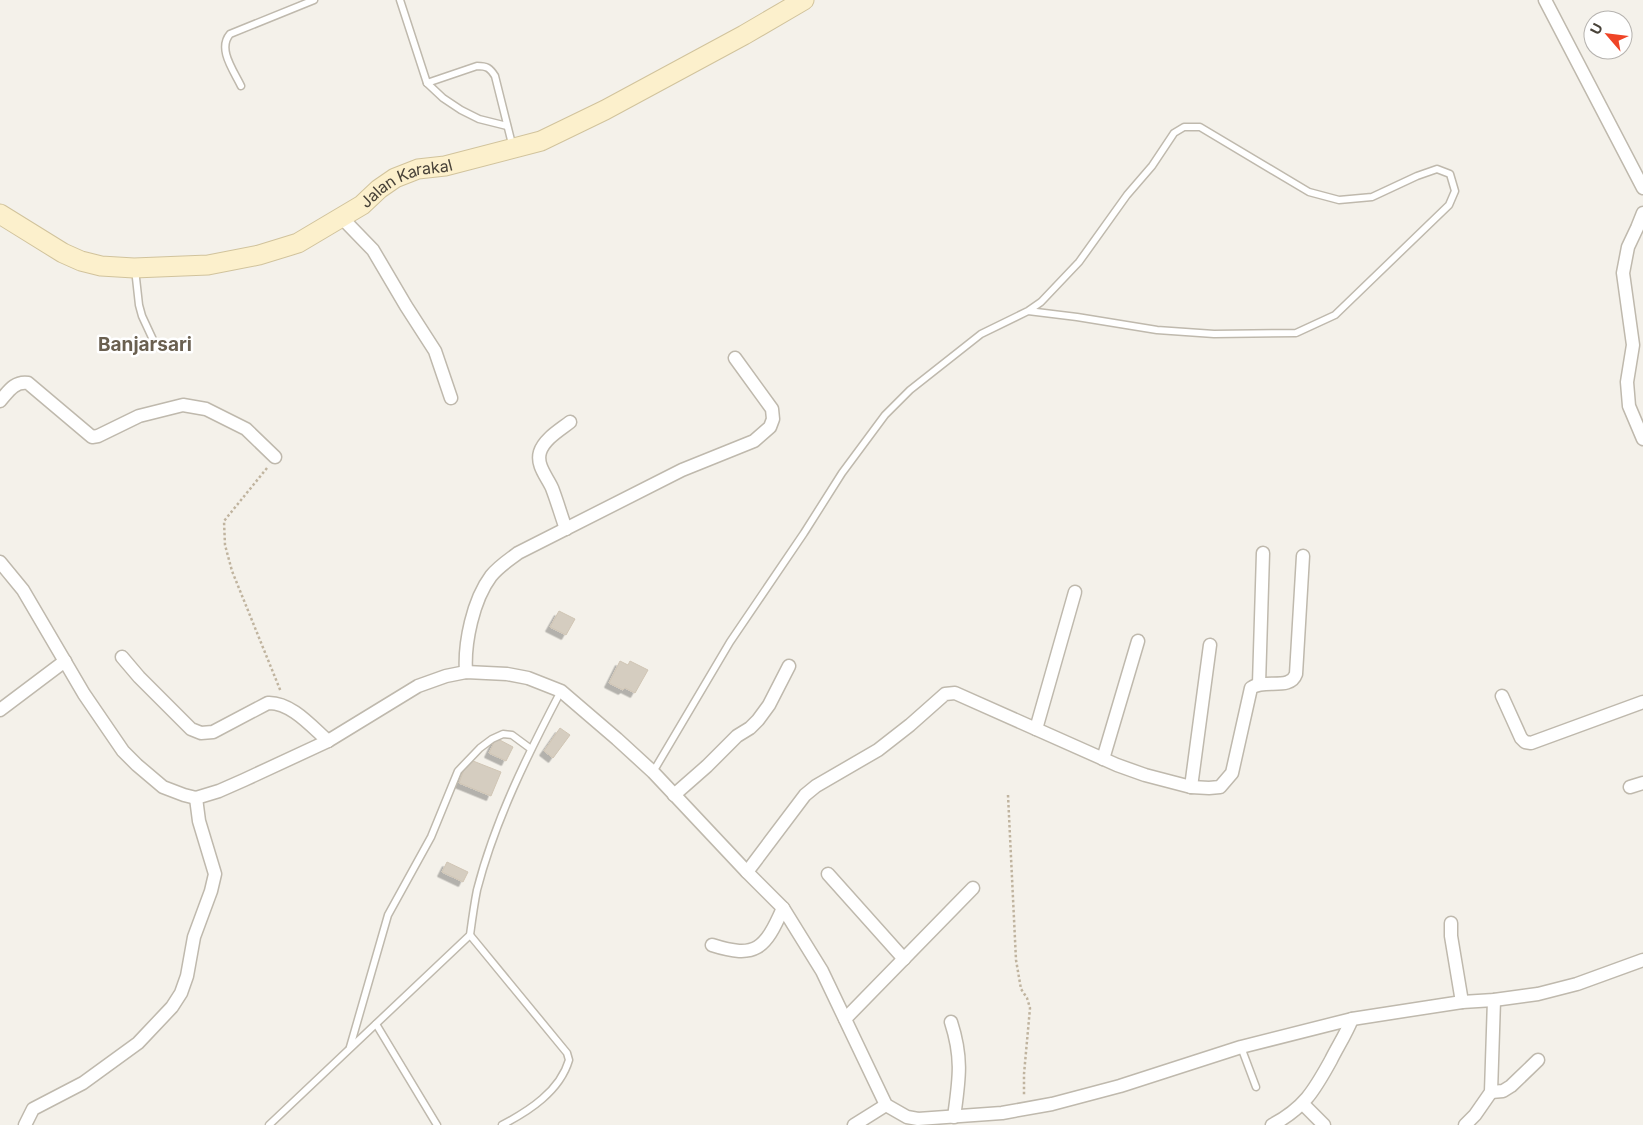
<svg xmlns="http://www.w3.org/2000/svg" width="1643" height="1125" font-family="Inter,sans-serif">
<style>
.building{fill:#d5cdc0;stroke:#d0c5b4;filter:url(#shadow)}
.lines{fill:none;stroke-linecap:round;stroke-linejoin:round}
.service-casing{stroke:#bfb9ad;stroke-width:9}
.minor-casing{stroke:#bfb9ad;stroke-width:15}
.secondary-casing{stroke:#d1c39c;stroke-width:21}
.path{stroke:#c0b49f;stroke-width:2.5;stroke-dasharray:2.5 2.5;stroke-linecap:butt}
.service{stroke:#fff;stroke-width:6}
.minor{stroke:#fff;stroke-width:12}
.secondary{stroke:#fcf0cc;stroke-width:19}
.labels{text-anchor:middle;stroke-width:5;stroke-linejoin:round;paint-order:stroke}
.street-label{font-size:16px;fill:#484238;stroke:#fff}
.quarter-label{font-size:19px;font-weight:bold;fill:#6a6050;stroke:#fff}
</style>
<defs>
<filter id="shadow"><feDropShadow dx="-4.5" dy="4.5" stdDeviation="0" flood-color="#0004"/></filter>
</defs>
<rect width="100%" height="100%" fill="#f4f1ea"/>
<g class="building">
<polygon points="559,611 575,619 566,635 550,627"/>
<polygon points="620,661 628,665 630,661 648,670 635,693 625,688 623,690 609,683"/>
<polygon points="560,728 570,735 553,758 544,751"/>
<polygon points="496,738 513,747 506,761 489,753"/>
<polygon points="468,759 501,772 491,796 459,783"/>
<polygon points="447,862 468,872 463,882 442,872"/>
</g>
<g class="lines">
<g class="service-casing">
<g id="service">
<polyline points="400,0 427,83 443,98 461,110 479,119 507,126"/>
<path d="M427,83L477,66C487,66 490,68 495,76L513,148"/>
<path d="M241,86C234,71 217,49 230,34L314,0"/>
<polyline points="135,269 139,305 142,316 155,344"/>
<polyline points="653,772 730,642 804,533 842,473 885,415 910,390 981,334 1028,311 1041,302 1079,262 1127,195 1152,166 1174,133 1184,127 1200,127 1309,192 1339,200 1372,197 1417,176 1437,169 1450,174 1455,191 1449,205 1335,315 1296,333 1214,334 1157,330 1077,317 1028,311"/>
<path d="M470,935L567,1053L569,1060C560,1091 529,1111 502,1125"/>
<polyline points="376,1024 437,1125"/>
<polyline points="350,1047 388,915 431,837 458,771 480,748 492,739 503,734 512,735 531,749"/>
<polyline points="1241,1047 1256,1087"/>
<path d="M269,1125L470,935C472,920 474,905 477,890C495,820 528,754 561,691"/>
</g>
</g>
<g class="minor-casing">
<g id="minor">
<polyline points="1545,0 1643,188"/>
<polyline points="1643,213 1637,228 1628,247 1623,273 1633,345 1627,382 1629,406 1643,439"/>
<polyline points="342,218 373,250 406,306 435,351 451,398"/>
<path d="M0,401C8,392 14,381 28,383L92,437L98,436L139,416L183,405L206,409L246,429L275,457"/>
<path d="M566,529C561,515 557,501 552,488C547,477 536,465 540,452C544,439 560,430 570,422"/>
<polyline points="0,562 23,590 84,694 123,751 137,765 163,787 184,795 196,798 219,791 244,780 328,741 418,686 446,676 466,672 507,674 528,678 561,691 617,739 653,772 747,872 783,908 822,971 886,1105 907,1117 918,1119 1002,1113 1052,1104 1120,1086 1241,1047 1352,1019 1462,1002 1494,1000 1538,994 1577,984 1643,960"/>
<path d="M122,657L139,677L191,729L201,733L213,732L268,703C291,702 312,727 328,741"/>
<path d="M466,672C464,643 473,600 491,576C499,566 509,560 518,553L682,470L754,441L770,427L773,419L772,409L735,358"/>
<polyline points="1259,684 1263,553"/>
<polyline points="1502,696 1521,738 1525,742 1531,743 1643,702"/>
<polyline points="0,710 65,661"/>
<polyline points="1036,729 1075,592"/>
<polyline points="1103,759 1138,641"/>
<polyline points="1191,787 1210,645"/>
<polyline points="1630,787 1643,783"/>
<polyline points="674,795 707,766 737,736 750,728 758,720 769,705 789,666"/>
<path d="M747,872L805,795L816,786L878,750L910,725L945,694L955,693L1117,765L1145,775L1191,787L1209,788L1220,787L1232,773L1251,688C1265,678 1290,691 1296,674L1303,556"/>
<polyline points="828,874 904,959"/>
<polyline points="1451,923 1451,936 1462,1002"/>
<path d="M712,945C756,959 765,949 783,908"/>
<polyline points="845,1019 973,888"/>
<path d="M951,1022C963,1059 959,1080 954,1117"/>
<polyline points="1491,1092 1503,1091 1511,1086 1538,1060"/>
<polyline points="1303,1104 1324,1125"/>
<polyline points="25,1125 33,1109 83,1083 138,1043 172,1007 181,993 187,976 194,937 211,891 215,874 199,821 196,798"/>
<polyline points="854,1125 886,1105"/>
<path d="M1272,1125C1304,1108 1314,1091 1331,1060C1338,1046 1346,1034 1352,1019"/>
<polyline points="1465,1125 1475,1115 1491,1092 1494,1000"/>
</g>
</g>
<g class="secondary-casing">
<g id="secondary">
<path id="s1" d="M0,214L63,253L81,261L101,266L134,268L208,265L259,255L298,243L362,205L379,189L395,178L418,169L445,166L541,141L605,110L744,35L804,0"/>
</g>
</g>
<g class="path">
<polyline points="267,468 224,521 225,545 232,571 281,692"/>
<polyline points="1008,795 1016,960 1021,989 1027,998 1030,1008 1024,1074 1024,1095"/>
</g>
<use href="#service" class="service"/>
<use href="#minor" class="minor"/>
<use href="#secondary" class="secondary"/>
</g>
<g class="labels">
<g class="street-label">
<text dy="6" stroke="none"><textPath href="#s1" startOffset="440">Jalan Karakal</textPath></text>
</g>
<g class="quarter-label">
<text x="145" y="351">Banjarsari</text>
</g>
</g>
<g transform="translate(1608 35) rotate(298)"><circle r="24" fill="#ffffff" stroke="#b6b3af"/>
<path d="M0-4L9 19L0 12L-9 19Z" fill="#ef4426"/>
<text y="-8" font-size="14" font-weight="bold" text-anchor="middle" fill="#484238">U</text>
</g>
</svg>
